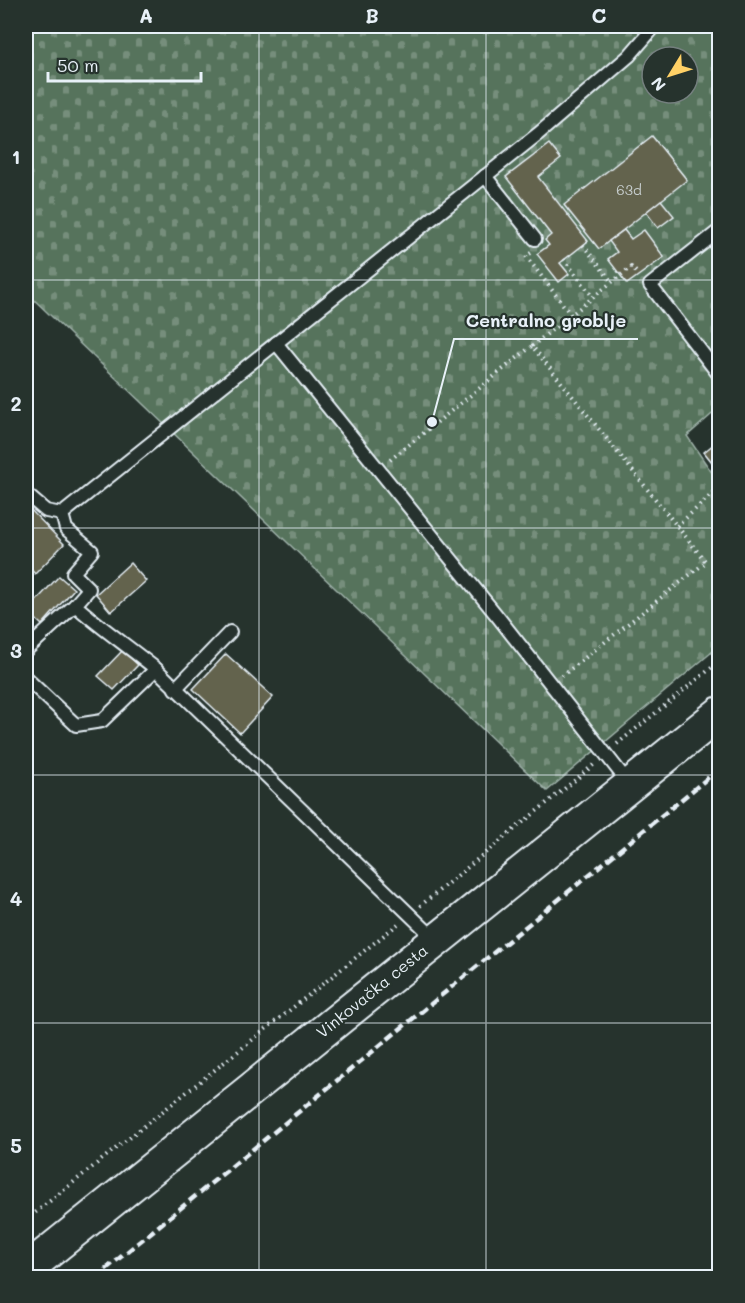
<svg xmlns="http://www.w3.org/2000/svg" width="745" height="1303" font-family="Mali,sans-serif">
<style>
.cemetery{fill:url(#cemetery-stones);stroke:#9fb2aa;stroke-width:1.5;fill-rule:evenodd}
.building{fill:#63634e;stroke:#e8f1f8;stroke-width:1.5}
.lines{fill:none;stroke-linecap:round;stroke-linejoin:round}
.service-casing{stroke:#e8f1f8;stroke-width:16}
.secondary-casing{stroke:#e8f1f8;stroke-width:36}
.path{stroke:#e8f1f8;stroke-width:4;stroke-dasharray:1.5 4.5;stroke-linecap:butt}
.service{stroke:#26332d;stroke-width:12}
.secondary{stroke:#26332d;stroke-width:32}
.rail{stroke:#e8f1f8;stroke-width:4.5;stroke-dasharray:9 4.5;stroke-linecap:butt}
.grid{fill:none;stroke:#e8f1f8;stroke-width:1.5;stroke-opacity:0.55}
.labels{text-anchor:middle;stroke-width:4.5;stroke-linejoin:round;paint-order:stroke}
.number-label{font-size:14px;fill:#c7cece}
.street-label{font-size:16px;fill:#e8f1f8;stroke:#26332d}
.leader{fill:none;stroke:#e8f1f8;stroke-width:2}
.callout-dot{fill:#e8f1f8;stroke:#26332d;stroke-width:2}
.callout-label{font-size:18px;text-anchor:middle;font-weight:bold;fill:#e8f1f8;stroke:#26332d;stroke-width:4.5;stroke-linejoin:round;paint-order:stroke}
.neatline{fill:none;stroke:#e8f1f8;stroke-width:2}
.grid-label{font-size:20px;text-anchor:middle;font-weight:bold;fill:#e8f1f8}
</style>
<defs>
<pattern id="cemetery-stones" width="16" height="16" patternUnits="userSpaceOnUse" patternTransform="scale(1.5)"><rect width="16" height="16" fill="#56735b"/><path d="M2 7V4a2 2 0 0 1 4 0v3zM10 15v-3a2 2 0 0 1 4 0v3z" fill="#768e7b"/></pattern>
</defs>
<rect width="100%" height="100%" fill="#26332d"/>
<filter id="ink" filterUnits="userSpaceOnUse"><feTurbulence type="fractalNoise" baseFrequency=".0167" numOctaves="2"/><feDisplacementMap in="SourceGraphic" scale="12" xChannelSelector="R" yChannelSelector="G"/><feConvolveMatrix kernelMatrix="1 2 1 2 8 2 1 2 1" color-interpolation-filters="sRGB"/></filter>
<g filter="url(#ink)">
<path class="cemetery" d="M26,26H719V408L687,436L719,483V646L547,791L26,292ZM652,57H688V93H652Z"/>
<g class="building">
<polygon points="652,136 687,180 599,249 564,205"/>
<polygon points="549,144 561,159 538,177 588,241 560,263 569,274 559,282 537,254 549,245 545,240 551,235 506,177"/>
<polygon points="661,200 674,216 658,228 646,212"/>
<polygon points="624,230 631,239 644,230 664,257 627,284 608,259 617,252 609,241"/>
<polygon points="720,439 720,472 704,452"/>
<polygon points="26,505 64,544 35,574 26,564"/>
<polygon points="130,563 146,581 111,612 96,594"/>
<polygon points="59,576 74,589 42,625 27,611"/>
<polygon points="123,650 138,665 114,690 98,676"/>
<polygon points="226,654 273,697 240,733 193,689"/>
</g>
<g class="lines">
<g class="service-casing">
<g id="service">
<polyline points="485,176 535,239"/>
<polyline points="720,230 650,285 720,376"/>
<polyline points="276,343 498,617 630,785"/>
<polyline points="26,494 46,511 62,514"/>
<polyline points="26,650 75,605"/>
<path d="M156,669C129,647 101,628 75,605L89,589L73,573L92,551L66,529L62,514L538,134L629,56L655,26"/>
<polyline points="26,678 76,725 102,721 156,669 435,939"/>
<polyline points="175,689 230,632"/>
</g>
</g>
<g class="secondary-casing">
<polyline id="secondary" points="26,1270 720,713"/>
</g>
<g class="path">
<polyline points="583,245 612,282"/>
<polyline points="531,253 526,256 571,315"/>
<polyline points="564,259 593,297"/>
<polyline points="532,346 631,267 639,275"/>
<polyline points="390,460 532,346 706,562 562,676"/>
<polyline points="677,526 720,487"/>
<polyline points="617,744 720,661"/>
<polyline points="420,906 596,763"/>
<polyline points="26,1220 398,924"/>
</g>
<use href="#service" class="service"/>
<use href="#secondary" class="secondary"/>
<polyline class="rail" points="95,1278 720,768"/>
</g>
</g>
<path class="grid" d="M259,26V1278M486,26V1278M26,280H720M26,528H720M26,775H720M26,1023H720"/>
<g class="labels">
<g class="number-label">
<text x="629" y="195">63d</text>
</g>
<g class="street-label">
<text transform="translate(372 991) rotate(-39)" y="6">Vinkovačka cesta</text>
</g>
</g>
<path class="leader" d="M432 422L454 339H638"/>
<circle class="callout-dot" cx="432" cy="422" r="6"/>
<g class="callout-label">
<text x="546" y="327">Centralno groblje</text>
</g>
<rect width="745" height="1303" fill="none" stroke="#26332d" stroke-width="66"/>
<g transform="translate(670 75) rotate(232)"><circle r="28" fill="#26332d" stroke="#747f7e" stroke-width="1.5"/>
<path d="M0-4.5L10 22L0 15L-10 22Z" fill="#ffd166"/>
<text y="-9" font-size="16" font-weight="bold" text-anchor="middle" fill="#e8f1f8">N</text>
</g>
<path d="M48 72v9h153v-9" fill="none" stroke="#e8f1f8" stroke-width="3"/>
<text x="57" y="72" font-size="18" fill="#e8f1f8" stroke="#26332d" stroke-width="4.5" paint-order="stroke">50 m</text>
<rect x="33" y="33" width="679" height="1237" class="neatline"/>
<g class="grid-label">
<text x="146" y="23">A</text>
<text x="372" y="23">B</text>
<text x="599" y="23">C</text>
<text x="16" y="164">1</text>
<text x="16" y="411">2</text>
<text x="16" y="658">3</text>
<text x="16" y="906">4</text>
<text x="16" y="1153">5</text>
</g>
</svg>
